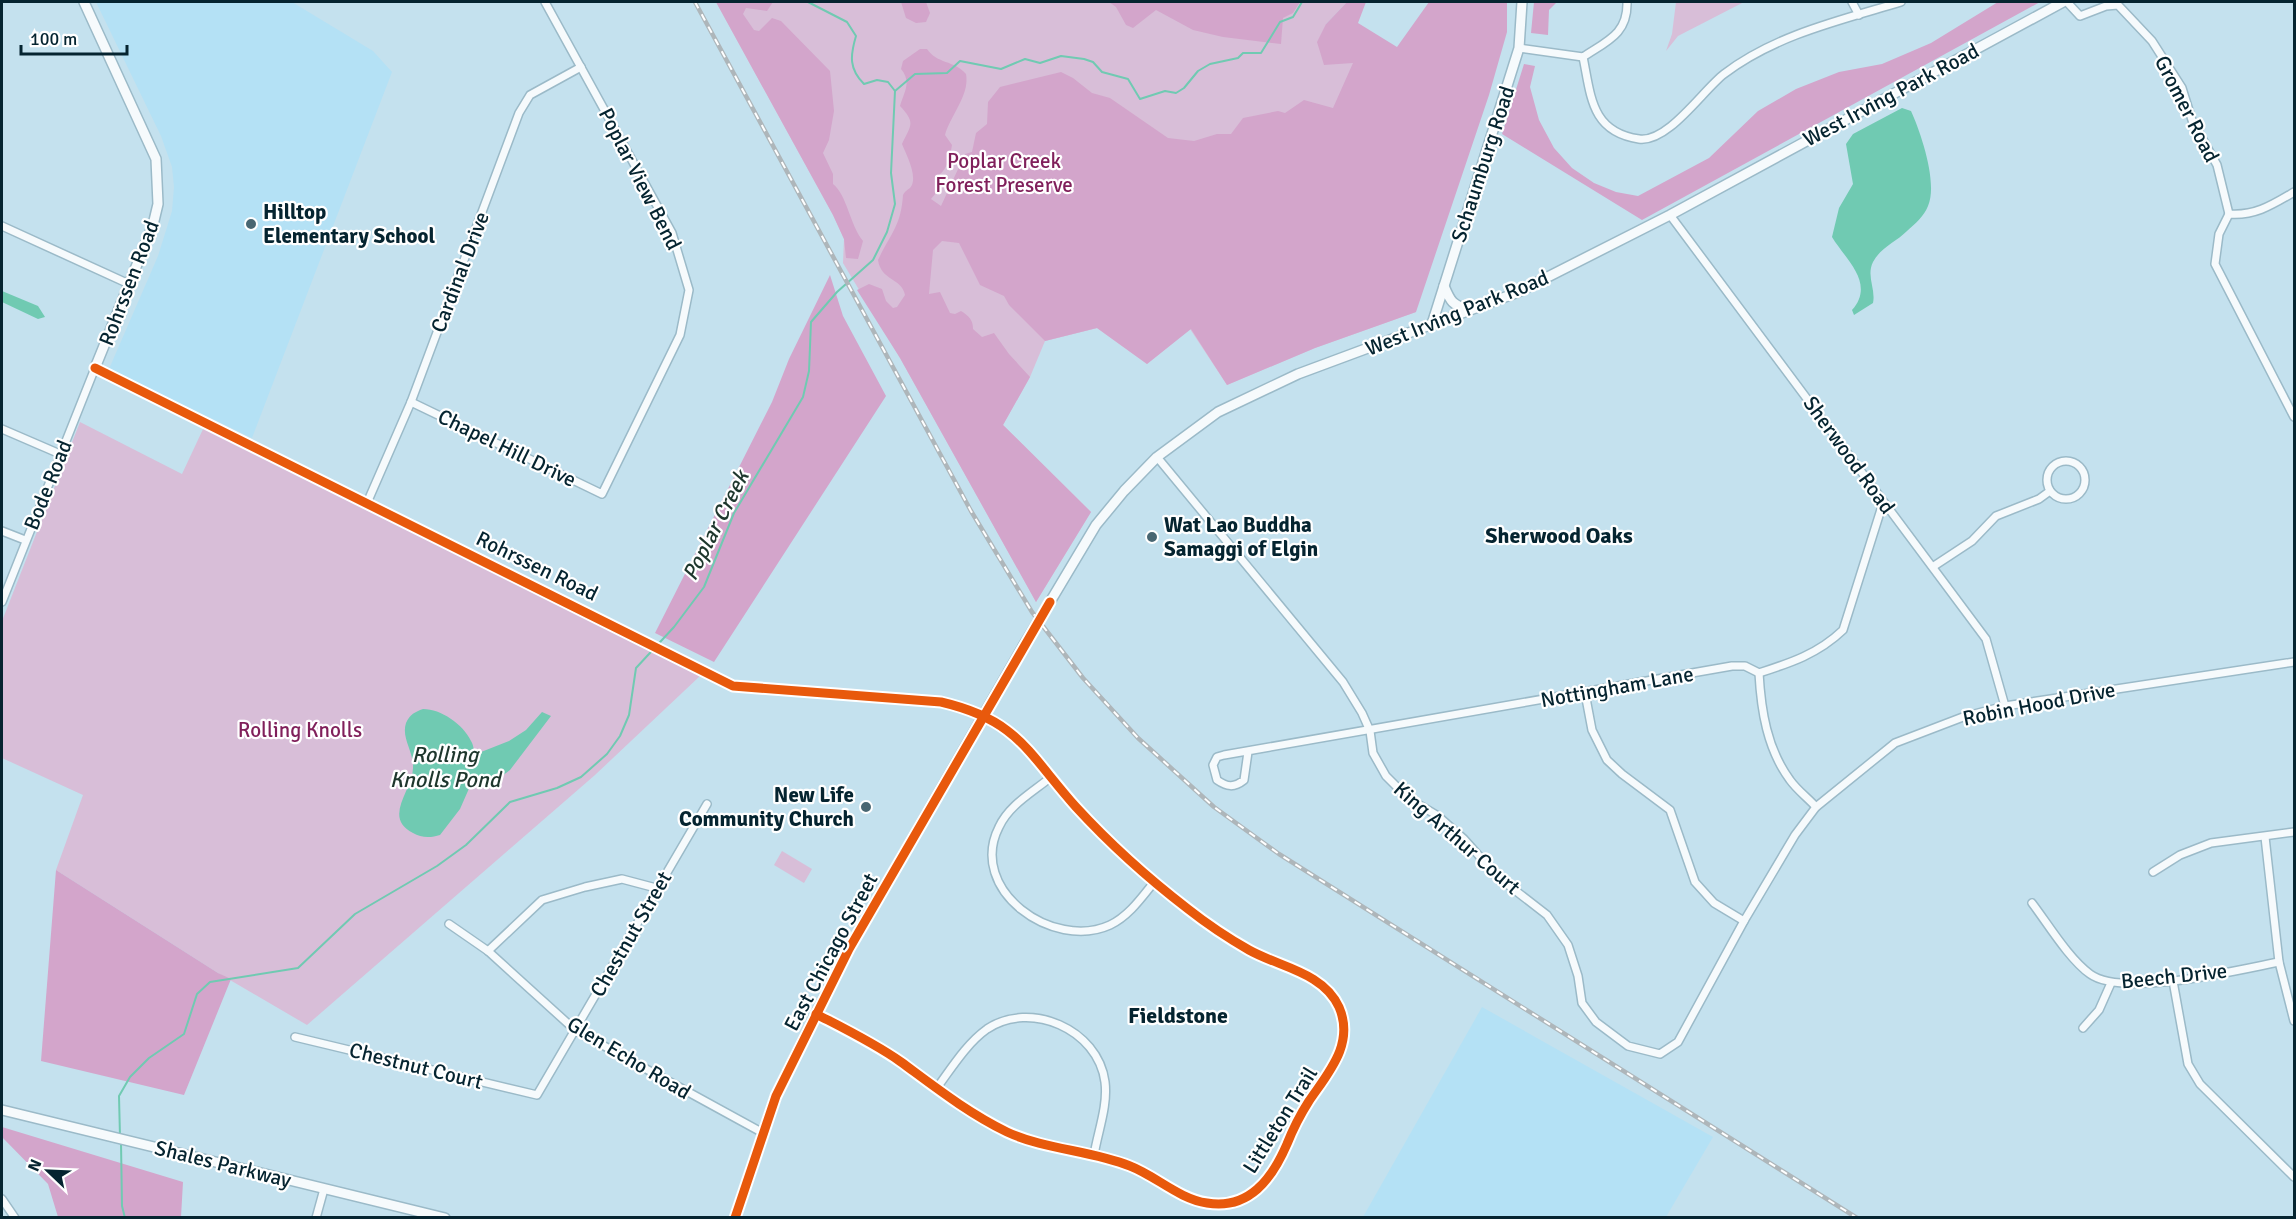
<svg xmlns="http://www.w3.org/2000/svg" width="2296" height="1219" font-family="Signika,sans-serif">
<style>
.built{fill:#b4e1f5}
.green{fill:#d8bed8}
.forest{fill:#d3a5cb}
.water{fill:#70cab2}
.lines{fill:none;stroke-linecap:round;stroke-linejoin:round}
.stream{stroke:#70cab2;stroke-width:2}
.street-casing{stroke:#9bbac8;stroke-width:10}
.secondary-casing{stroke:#9bbac8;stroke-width:12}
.street{stroke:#f6fafc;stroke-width:7}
.secondary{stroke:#f6fafc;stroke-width:9}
.rail-casing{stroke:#aeb6ba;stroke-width:4.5}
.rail{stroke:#fff;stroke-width:2;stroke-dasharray:7;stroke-linecap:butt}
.secondary-bridge-casing{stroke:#9bbac8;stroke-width:12;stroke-linecap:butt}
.secondary-bridge{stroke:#f6fafc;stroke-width:9}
.cycleway-casing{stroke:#fff;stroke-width:13}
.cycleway{stroke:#e8590c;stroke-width:9}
.poi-dot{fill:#486672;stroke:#fff;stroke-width:2}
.labels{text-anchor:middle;stroke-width:4.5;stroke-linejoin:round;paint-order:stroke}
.street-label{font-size:21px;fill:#052430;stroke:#fff}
.park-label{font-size:21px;fill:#80205b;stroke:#fff}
.poi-label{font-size:21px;font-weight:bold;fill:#052430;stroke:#fff;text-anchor:start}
.water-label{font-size:22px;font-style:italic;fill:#1e372d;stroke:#fff}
.neighbourhood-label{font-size:22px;font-weight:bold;fill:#052430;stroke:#fff}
</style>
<rect width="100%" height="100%" fill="#c4e1ee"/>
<g class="built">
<polygon points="96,2 292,2 373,51 392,72 252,438 109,369 158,256 172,211 174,187 172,167 161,136"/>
<polygon points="1482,1007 1713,1137 1666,1217 1363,1217"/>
</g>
<g class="green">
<polygon points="716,2 1347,2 1326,24 1354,63 1343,89 1416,312 1315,348 1227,385 1190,329 1147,364 1097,328 1045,341 1030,377 1003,425 1091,512 1036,602 900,358 843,263 844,239 833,215"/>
<polygon points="1676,2 1744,2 1678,36 1666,51 1672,34"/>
<polygon points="80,422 182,474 204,427 700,676 595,775 307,1025 218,973 56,870 83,795 2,758 2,621"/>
<polygon points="782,851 812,869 804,883 774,865"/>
</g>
<g class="forest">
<path d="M716,2H773L767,11L746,8L743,14L754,30L759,31L772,18L781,21L830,71L834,111L829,140L823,153L833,174V184C847,195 850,225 863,241L858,259L846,258L844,239L833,215Z"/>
<polygon points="901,2 926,2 930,13 926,22 916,23 906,18"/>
<polygon points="1109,2 1300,2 1293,13 1283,18 1281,44 1223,37 1193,30 1156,10 1133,28 1126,25 1116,7"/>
<path d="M1347,2H1366L1358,23L1397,47L1429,2H1507V32L1489,95L1416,312L1315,348L1227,385L1191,329L1147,364L1097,328L1045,341L1009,305L1004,296L980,285L959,243L942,241L933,250L929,294L940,292L950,313L955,314L961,311C969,316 973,320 973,329L982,337L994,333L1009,354L1030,377L1003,425L1091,512L1036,602L900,358L857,290L869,284L882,289L886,301L893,308L897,307L905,295C902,278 881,281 878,260C891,233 901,226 903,195C904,192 907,190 910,188C919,178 906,154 902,144C911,125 916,123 900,106C904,92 912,82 901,69L903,61L920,49H927C937,64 954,60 966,74C970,95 950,116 945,135L952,145C950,156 948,168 939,175L940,188L931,199L941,206L965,154L972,152L976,133L987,124L988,102L1000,87L1061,72L1073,78L1092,93L1110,98L1168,138L1194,141L1217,134H1231L1243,118L1278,111L1285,113L1304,100L1333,108L1353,63L1324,65L1317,42L1326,24Z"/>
<polygon points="1534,2 1557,2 1549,10 1548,35 1531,33"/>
<polygon points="1998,2 2040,2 1642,220 1502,134 1524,64 1535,66 1530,87 1539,120 1554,148 1572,168 1594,183 1616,192 1638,196 1709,158 1758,111 1796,89 1839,72 1882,64 1931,43"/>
<polygon points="830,275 843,316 886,396 714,662 655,633 772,402 789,359"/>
<polygon points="56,870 218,973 231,979 184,1095 41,1061"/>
<polygon points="2,1127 183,1182 181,1217 58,1217 48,1184 2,1137"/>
</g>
<g class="water">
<path d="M1902,108L1911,111C1921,133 1938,183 1928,206C1924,216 1915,224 1907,231C1896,242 1881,247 1873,262C1866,276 1876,289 1873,303L1854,315L1852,310C1876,283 1845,259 1832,237L1839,208L1853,184L1846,144L1853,134Z"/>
<polygon points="2,291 38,306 45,317 38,319 2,302"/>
<path d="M423,709C441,709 463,724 471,741C474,746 473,750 476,754L509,741L526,730L542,712L551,716L510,770L502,776L471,784L460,809L440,835C431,838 421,838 413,833C382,817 413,790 413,768C414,752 401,738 406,723C410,714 415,712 423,709Z"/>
</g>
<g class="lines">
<g class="stream">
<polyline points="895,91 915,74 947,73 960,61 1001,69 1025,59 1040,63 1061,56 1084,59 1093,62 1102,72 1128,79 1140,99 1165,91 1176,93 1184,88 1198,71 1210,64 1238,58 1243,53 1261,53 1280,22 1293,17 1302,2"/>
<path d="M120,1137L119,1096L130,1077L149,1058L184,1034L197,994L210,982L298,968L355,914L437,866L466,845L510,802L557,788L581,777L607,754L620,736L629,715L636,668L674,627L704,587L734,513L803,397L809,371L811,322L837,292L873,260L887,232L895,204L891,173L895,91L888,82L877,80L864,84C849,69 850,56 856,36L847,22L808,2"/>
<polyline points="121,1143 122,1206 125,1218"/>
</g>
<g class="street-casing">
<g id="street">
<polyline points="1852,2 1859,15"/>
<polyline points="2067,2 2080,16 2106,6 2118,5 2152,41 2182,88 2192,120 2217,165 2229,214"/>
<path d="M1519,48L1583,57C1607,41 1628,34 1627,2"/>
<path d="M1583,57C1591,96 1591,132 1639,139C1668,143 1703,90 1724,74C1775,35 1841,20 1901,2"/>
<polyline points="2229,214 2219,234 2215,264 2294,417"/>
<path d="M2229,214C2255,216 2272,205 2294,192"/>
<polyline points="1670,215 1986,639 2005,706"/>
<polyline points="2,226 129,284"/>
<polyline points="411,402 602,494 680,335 689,290 672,233 545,2"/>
<polyline points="2,429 60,454"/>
<polyline points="1157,457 1343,682 1362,713 1370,731 1373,753 1386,776 1408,798 1438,816 1464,839 1498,877 1547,915 1568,945 1578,976 1582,1003 1596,1022 1628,1046 1660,1054 1678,1042 1744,921 1795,835 1816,807 1895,743 1963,717 2005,706 2294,662"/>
<circle cx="2066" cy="480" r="19"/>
<polyline points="367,503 411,402 519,113 530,95 581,67"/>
<polyline points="2,531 25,540"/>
<polyline points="1934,566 1972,541 1996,516 2039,499 2050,491"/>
<path d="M2,602L95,368L733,686L941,702C1018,720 1027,752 1076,807C1109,843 1149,879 1188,909C1207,924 1228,938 1249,950C1279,967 1323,972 1339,1007C1355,1044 1328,1073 1309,1101C1300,1115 1293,1129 1287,1144C1272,1179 1249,1210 1207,1203C1179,1199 1156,1176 1130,1166C1090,1150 1046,1150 1007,1132C968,1113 935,1087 901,1062C874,1043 845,1029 816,1014"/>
<path d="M1759,673C1761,710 1767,749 1790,780C1797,790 1808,798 1816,807"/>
<polyline points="1585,693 1592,730 1607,760 1622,774 1670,810 1695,882 1714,903 1744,921"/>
<path d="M1248,752L1244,780C1234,788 1227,787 1217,780L1213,765L1217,757L1224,755L1732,666H1745L1759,673C1790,663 1818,654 1843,630L1883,503"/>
<path d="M1051,777C1033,792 1009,805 999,827C967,890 1053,951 1110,925C1129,916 1142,897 1155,881"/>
<polyline points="2265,837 2279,962 2294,1021"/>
<polyline points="2153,872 2180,855 2211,843 2294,832"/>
<path d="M2032,903C2048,924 2069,959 2090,974C2123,998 2238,970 2279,962"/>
<polyline points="449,924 488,951 575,1030 763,1133"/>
<polyline points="488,951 542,900 585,887 622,879 656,888"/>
<polyline points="2173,981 2188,1064 2200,1084 2294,1177"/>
<polyline points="2083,1028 2099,1010 2111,983"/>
<polyline points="295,1037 537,1095 707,804"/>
<path d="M936,1089C951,1069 966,1044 987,1029C1030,1000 1098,1029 1105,1082C1108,1106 1098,1131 1094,1155"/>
<polyline points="2,1199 15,1218"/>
<polyline points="316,1218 324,1189"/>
</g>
</g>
<g class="secondary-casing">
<g id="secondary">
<polyline points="84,2 156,159 158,204 153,225 95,368"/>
<path d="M1444,286C1450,300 1452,306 1469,309"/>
<polyline points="1432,324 1519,48 1522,2"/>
<polyline points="1050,602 1096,525 1124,491 1157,457 1218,412 1298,374 1516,293 1670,215 2063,2"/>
<polyline points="2,1110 445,1218"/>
<polyline points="735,1218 776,1096 816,1014 849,949 1025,643"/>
</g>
</g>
<use href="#street" class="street"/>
<use href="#secondary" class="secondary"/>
<g class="rail-casing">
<polyline id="rail" points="695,2 971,511 1032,612 1083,678 1138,738 1214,807 1279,854 1857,1218"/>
</g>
<use href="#rail" class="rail"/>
<g class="secondary-bridge-casing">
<polyline id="secondary-bridge" points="1025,643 1050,602"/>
</g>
<use href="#secondary-bridge" class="secondary-bridge"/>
<g class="cycleway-casing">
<g id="cycleway">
<path d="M95,368L733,686L941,702C1018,720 1027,752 1076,807C1109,843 1149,879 1188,909C1207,924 1228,938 1249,950C1279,967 1323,972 1339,1007C1355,1044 1328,1073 1309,1101C1300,1115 1293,1129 1287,1144C1272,1179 1249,1210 1207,1203C1179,1199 1156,1176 1130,1166C1090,1150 1046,1150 1007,1132C968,1113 935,1087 901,1062C874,1043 845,1029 816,1014"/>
<polyline points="735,1218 776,1096 849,949 1050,602"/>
</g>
</g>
<use href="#cycleway" class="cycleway"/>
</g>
<g class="poi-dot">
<circle cx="251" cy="224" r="6"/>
<circle cx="1152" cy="537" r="6"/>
<circle cx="866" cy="807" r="6"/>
</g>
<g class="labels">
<g class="street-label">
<text transform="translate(1891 95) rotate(-28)" y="7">West Irving Park Road</text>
<text transform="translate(2187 109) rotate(63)" y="7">Gromer Road</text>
<text transform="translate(1483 164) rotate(-72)" y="7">Schaumburg Road</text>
<text transform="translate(640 179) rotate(63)" y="7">Poplar View Bend</text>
<text transform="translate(460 272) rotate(-69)" y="7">Cardinal Drive</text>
<text transform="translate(129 283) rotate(-69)" y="7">Rohrssen Road</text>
<text transform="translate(1457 313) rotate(-22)" y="7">West Irving Park Road</text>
<text transform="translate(507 448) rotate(26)" y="7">Chapel Hill Drive</text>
<text transform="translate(1849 455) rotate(54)" y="7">Sherwood Road</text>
<text transform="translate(48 485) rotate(-68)" y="7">Bode Road</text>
<text transform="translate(537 566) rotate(26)" y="7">Rohrssen Road</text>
<text transform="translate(1617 687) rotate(-10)" y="7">Nottingham Lane</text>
<text transform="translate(2039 704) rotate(-11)" y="7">Robin Hood Drive</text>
<text transform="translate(1457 838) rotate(41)" y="7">King Arthur Court</text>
<text transform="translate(631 934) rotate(-60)" y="7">Chestnut Street</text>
<text transform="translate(831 952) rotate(-62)" y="7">East Chicago Street</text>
<text transform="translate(2174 976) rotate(-6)" y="7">Beech Drive</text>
<text transform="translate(629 1058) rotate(31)" y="7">Glen Echo Road</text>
<text transform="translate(416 1066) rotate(14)" y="7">Chestnut Court</text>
<text transform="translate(1280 1120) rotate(-58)" y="7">Littleton Trail</text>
<text transform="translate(223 1164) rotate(14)" y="7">Shales Parkway</text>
</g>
<g class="park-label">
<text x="1004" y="168">Poplar Creek<tspan x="1004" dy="24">Forest Preserve</tspan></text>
<text x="300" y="737">Rolling Knolls</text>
</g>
<g class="poi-label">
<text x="263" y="219">Hilltop<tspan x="263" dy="24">Elementary School</tspan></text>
<text x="1164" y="532">Wat Lao Buddha<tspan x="1164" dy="24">Samaggi of Elgin</tspan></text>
<text x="854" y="802" text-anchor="end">New Life<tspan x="854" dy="24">Community Church</tspan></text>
</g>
<g class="water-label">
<text transform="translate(715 525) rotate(-63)" y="8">Poplar Creek</text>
<text x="445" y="762">Rolling<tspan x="445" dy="25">Knolls Pond</tspan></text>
</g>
<g class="neighbourhood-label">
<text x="1559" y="543">Sherwood Oaks</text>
<text x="1178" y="1023">Fieldstone</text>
</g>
</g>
<rect width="2296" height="1219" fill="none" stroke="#052430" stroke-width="6"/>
<g transform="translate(48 1171) rotate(293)" stroke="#ffffff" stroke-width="4.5" paint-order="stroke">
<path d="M0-4.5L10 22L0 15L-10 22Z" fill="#052430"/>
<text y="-9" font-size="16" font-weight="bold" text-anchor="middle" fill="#052430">N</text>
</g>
<path d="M21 45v9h106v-9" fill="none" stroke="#052430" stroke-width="3"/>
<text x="30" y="45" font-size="18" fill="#052430" stroke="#ffffff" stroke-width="4.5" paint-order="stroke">100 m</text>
</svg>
